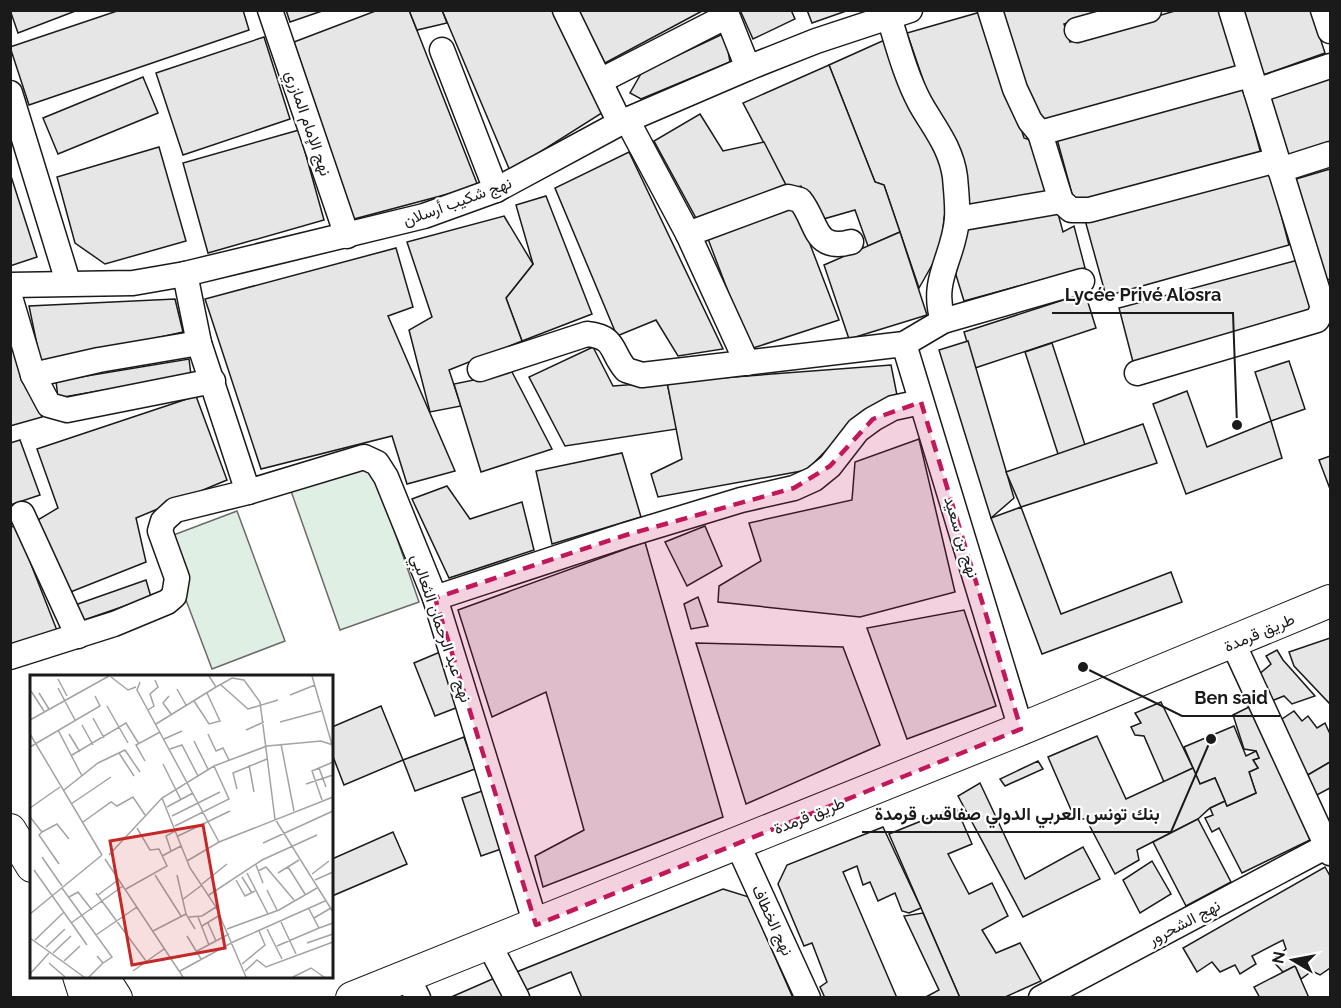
<svg xmlns="http://www.w3.org/2000/svg" width="1341" height="1008" font-family="Raleway,Vazirmatn,sans-serif">
<style>
.green{fill:#e0efe3;stroke:#6a6a6a;stroke-width:1.5}
.building{fill:#e6e6e6;stroke:#1a1a1a;stroke-width:1.5}
.lines{fill:none;stroke-linecap:round;stroke-linejoin:round}
.minor-casing{stroke:#1a1a1a;stroke-width:27}
.major-casing{stroke:#1a1a1a;stroke-width:34}
.minor{stroke:#fff;stroke-width:24}
.major{stroke:#fff;stroke-width:32}
.marked{fill:#c2185b;fill-opacity:0.2;stroke:#c2185b;stroke-width:4.5;stroke-dasharray:12 8;stroke-linejoin:round}
.labels{text-anchor:middle;stroke-width:4.5;stroke-linejoin:round;paint-order:stroke}
.street-label{font-size:16px;fill:#1a1a1a;stroke:#fff}
.inset-road{fill:none;stroke:#a3a3a3;stroke-width:1.5}
.view{fill:#c62828;fill-opacity:0.15;stroke:#c62828;stroke-width:3}
.inset-edge{fill:none;stroke:#1a1a1a;stroke-width:3}
.leader{fill:none;stroke:#1a1a1a;stroke-width:2}
.callout-dot{fill:#1a1a1a;stroke:#fff;stroke-width:2}
.callout-label{font-size:18px;text-anchor:middle;font-weight:bold;fill:#1a1a1a;stroke:#fff;stroke-width:4.5;stroke-linejoin:round;paint-order:stroke}
</style>
<rect width="100%" height="100%" fill="#fff"/>
<g class="green">
<polygon points="371,463 419,602 340,630 291,491"/>
<polygon points="237,511 285,641 212,669 163,539"/>
</g>
<g class="building">
<polygon points="10,10 78,10 18,33"/>
<polygon points="120,10 243,10 249,30 29,105 10,47"/>
<polygon points="286,10 325,10 290,22"/>
<polygon points="378,10 409,10 478,186 354,219 294,42"/>
<polygon points="409,10 442,10 447,23 417,30"/>
<polygon points="442,10 552,10 605,111 510,171"/>
<polygon points="578,10 704,10 605,63"/>
<polygon points="740,10 791,10 795,19 753,39"/>
<polygon points="807,10 849,10 812,23"/>
<polygon points="1002,10 1111,10 1064,24 1070,42 1178,10 1224,10 1242,71 1037,130"/>
<polygon points="1241,10 1311,10 1325,53 1263,75"/>
<polygon points="984,11 1024,138 1036,142 1051,197 967,208 907,33"/>
<polygon points="725,33 730,62 641,99 630,93 642,72"/>
<polygon points="264,37 290,119 183,155 156,73"/>
<polygon points="889,38 940,148 946,204 940,251 919,288 884,185 875,182 829,65"/>
<polygon points="829,65 875,182 884,185 900,232 868,246 855,210 820,220 801,186 788,189 743,103"/>
<polygon points="1330,75 1330,144 1289,158 1269,96"/>
<polygon points="143,77 158,113 58,154 43,118"/>
<polygon points="1243,87 1261,154 1075,205 1057,139"/>
<polygon points="700,114 723,151 764,142 788,189 696,218 654,141"/>
<polygon points="299,130 324,220 208,253 183,163"/>
<polygon points="159,147 186,241 105,264 75,243 57,177"/>
<polygon points="629,152 723,349 678,356 656,320 617,336 555,188"/>
<polygon points="1269,169 1289,245 1106,296 1085,220"/>
<polygon points="1330,169 1330,279 1327,280 1296,179"/>
<polygon points="10,173 37,257 10,266"/>
<polygon points="546,196 592,314 522,341 506,298 533,264 516,205"/>
<polygon points="795,205 839,320 750,349 708,239"/>
<polygon points="1057,210 1063,232 1074,226 1085,268 964,301 956,275 962,225"/>
<polygon points="504,216 533,264 506,298 522,341 449,370 461,406 430,412 409,330 432,317 407,242"/>
<polygon points="900,232 927,315 849,339 824,265"/>
<polygon points="396,248 413,307 388,316 455,471 407,484 392,436 261,469 205,299"/>
<polygon points="1302,259 1316,312 1133,362 1119,308"/>
<polygon points="1085,293 1096,328 975,368 964,332"/>
<polygon points="175,299 183,332 41,364 29,306"/>
<polygon points="10,338 42,417 10,426"/>
<polygon points="968,341 1014,498 991,518 939,350"/>
<polygon points="1052,343 1086,448 1059,457 1025,352"/>
<polygon points="593,347 613,386 667,382 677,429 565,446 529,377"/>
<polygon points="189,359 191,375 58,398 56,381"/>
<polygon points="1289,361 1305,409 1271,421 1255,372"/>
<polygon points="891,365 897,395 866,409 807,470 658,497 651,474 682,459 667,382"/>
<polygon points="512,372 552,449 481,472 454,384"/>
<polygon points="1187,391 1207,447 1271,421 1282,458 1186,494 1153,404"/>
<polygon points="196,396 227,480 136,518 146,562 68,593 36,521 58,508 37,449"/>
<polygon points="1143,424 1157,463 1021,507 1006,472"/>
<polygon points="919,439 955,592 860,617 718,602 719,586 761,561 749,523 852,500 855,462"/>
<polygon points="20,440 40,495 10,505 10,443"/>
<polygon points="622,453 641,517 552,544 536,471"/>
<polygon points="1330,456 1330,489 1319,460"/>
<polygon points="447,486 470,519 522,502 534,550 449,578 412,499"/>
<polygon points="1021,507 1061,614 1171,572 1182,602 1042,654 991,518"/>
<polygon points="16,526 58,633 10,649 10,527"/>
<polygon points="705,526 722,566 687,586 665,542"/>
<polygon points="645,542 723,817 543,887 535,856 584,830 546,692 492,717 458,610"/>
<polygon points="146,580 151,597 81,621 75,605"/>
<polygon points="698,597 708,626 691,629 684,604"/>
<polygon points="964,610 996,706 907,739 867,628"/>
<polygon points="1330,638 1330,704 1294,666 1289,652"/>
<polygon points="696,643 843,647 880,745 746,804"/>
<polygon points="1277,650 1283,660 1315,696 1292,704 1284,696 1269,702 1257,676 1271,664 1266,656"/>
<polygon points="440,652 461,706 435,716 414,663"/>
<polygon points="1161,702 1193,768 1164,782 1144,736 1135,735 1131,727 1141,723 1135,713"/>
<polygon points="381,706 403,760 344,785 332,754 332,727"/>
<polygon points="1249,707 1265,726 1310,840 1242,873 1219,828 1212,832 1205,818 1213,815 1210,808 1225,801 1227,806 1256,793 1249,772 1258,768 1253,760 1259,758 1256,751 1244,749 1233,715"/>
<polygon points="1294,711 1302,721 1308,716 1317,728 1325,723 1330,734 1330,762 1306,776 1282,719"/>
<polygon points="1234,726 1246,756 1256,751 1259,758 1253,760 1258,768 1249,772 1256,793 1227,806 1215,778 1200,784 1184,747"/>
<polygon points="1097,736 1126,799 1193,768 1200,784 1215,778 1225,801 1210,808 1198,819 1137,850 1139,860 1115,874 1086,819 1075,819 1048,757"/>
<polygon points="464,737 475,769 415,791 403,760"/>
<polygon points="1038,761 1043,769 1005,786 1000,779"/>
<polygon points="1330,762 1330,788 1315,796 1306,776"/>
<polygon points="980,783 1025,879 1083,847 1100,879 1023,917 958,796"/>
<polygon points="485,790 504,848 481,856 462,798"/>
<polygon points="956,807 972,844 948,854 969,894 992,883 1008,916 982,930 996,953 1020,943 1041,981 1003,998 960,998 889,834"/>
<polygon points="1198,819 1231,882 1186,906 1153,842"/>
<polygon points="883,827 921,908 909,913 902,911 895,893 878,901 870,882 863,885 857,866 843,872 897,998 825,998 820,987 827,982 812,943 804,946 778,884 787,865"/>
<polygon points="393,832 407,864 332,896 332,859"/>
<polygon points="1152,861 1171,894 1140,913 1123,880"/>
<polygon points="1325,867 1330,876 1330,968 1320,975 1312,971 1301,979 1295,966 1283,972 1272,960 1286,949 1283,940 1252,956 1256,964 1240,974 1235,965 1220,972 1212,962 1197,972 1183,948"/>
<polygon points="723,889 749,897 793,998 582,998 571,972 524,991 514,973"/>
<polygon points="923,913 960,998 924,998 939,990 904,916"/>
<polygon points="1295,966 1309,998 1260,998 1254,987"/>
<polygon points="497,977 507,998 449,998"/>
</g>
<g class="lines">
<g class="minor-casing">
<g id="minor">
<polyline points="270,10 347,236"/>
<polyline points="565,10 620,123"/>
<polyline points="725,10 748,68"/>
<polyline points="990,10 1015,89 1030,121 1040,133 1061,201 1071,210 1089,210 1277,160"/>
<polyline points="1323,10 1330,31"/>
<path d="M889,17C898,46 906,77 920,103C934,128 951,147 955,177C956,190 958,206 957,219C954,258 930,279 943,321"/>
<polyline points="1077,30 1149,10"/>
<polyline points="442,50 496,190"/>
<polyline points="600,81 727,16"/>
<polyline points="1256,91 1330,66"/>
<polyline points="10,93 68,282"/>
<polyline points="627,120 688,234 747,363"/>
<polyline points="1040,133 1250,75"/>
<polyline points="1280,170 1330,154"/>
<polyline points="957,219 1061,201"/>
<path d="M688,234L788,197L800,200C818,222 813,252 851,242"/>
<polyline points="185,274 199,343 248,492"/>
<polyline points="10,285 133,283 185,274 424,216 496,190 620,123 748,68 816,41 910,10"/>
<polyline points="10,297 33,375 49,405 67,410 213,381"/>
<polyline points="904,344 1021,729"/>
<path d="M480,369L587,334C617,337 610,352 626,370L642,375L904,344L943,321L1082,281"/>
<polyline points="1137,373 1317,320 1323,308 1231,10"/>
<polyline points="33,375 99,360 199,343"/>
<polyline points="22,514 78,636"/>
<polyline points="435,598 626,535 741,500 794,488 814,479 830,466 858,430 873,419 893,408 921,402"/>
<polyline points="1233,643 1330,853"/>
<polyline points="10,657 114,624 167,602 174,596 177,578 160,531 163,521 175,510 248,492 364,457 377,463 386,477 435,598 536,925"/>
<polyline points="737,843 808,998"/>
<polyline points="489,944 517,998"/>
<polyline points="407,976 418,998"/>
<polyline points="1041,998 1327,846"/>
</g>
</g>
<g class="major-casing">
<g id="major">
<polyline points="10,830 32,866"/>
<polyline points="79,976 86,998"/>
<polyline points="102,976 116,998"/>
<polyline points="352,998 1021,729 1330,601"/>
</g>
</g>
<use href="#minor" class="minor"/>
<use href="#major" class="major"/>
</g>
<path class="marked" d="M921,402L1021,729L536,925L435,598L626,535L794,488L830,466L873,419Z"/>
<g class="labels">
<g class="street-label">
<text transform="translate(309 123) rotate(71)" y="6">نهج الإمام المازري</text>
<text transform="translate(457 201) rotate(-20)" y="6">نهج شكيب أرسلان</text>
<text transform="translate(962 537) rotate(73)" y="6">نهج بن سعيد</text>
<text transform="translate(442 628) rotate(71)" y="6">نهج عبد الرحمان الثعالبي</text>
<text transform="translate(1259 632) rotate(-23)" y="6">طريق قرمدة</text>
<text transform="translate(809 815) rotate(-22)" y="6">طريق قرمدة</text>
<text transform="translate(773 920) rotate(65)" y="6">نهج الخطاف</text>
<text transform="translate(1184 922) rotate(-28)" y="6">نهج الشحرور</text>
</g>
</g>
<g transform="translate(30 675)">
<rect width="303" height="303" fill="#fff"/>
<path class="inset-road" d="M179,1L186,12L202,3L214,5L230,27L245,144L303,237M282,1L303,73M81,2L98,15L106,12M28,4L37,21M110,7L107,15L189,167M191,10L218,34L248,25M28,13L45,45M147,14L156,30M1,16L14,36M9,18L19,34M260,20L285,10M139,21L133,28L141,39M164,26L179,49L190,46L177,18M77,31L98,68M118,35L124,31L120,19L128,12L125,5M63,43L74,63M0,45L79,1M250,47L291,36M126,49L186,12M52,50L63,70M28,55L52,101M216,55L234,47M0,59L72,180M39,59L50,77M178,59L186,76L193,73L199,85M134,64L152,56M164,66L178,94M251,69L264,136M0,72L70,31L65,21M140,74L152,70L168,101M89,78L104,101M42,80L96,48L109,69M115,86L106,70L130,57M133,89L151,125M219,90L224,117M289,93L296,112M276,109L303,100M207,114L203,98L237,84M34,115L68,88L95,75L110,97M132,123L160,193L186,232L216,302M292,125L282,96L303,87M41,129L81,102M137,132L163,118M0,133L30,112M142,141L190,117M0,142L12,157L27,149L39,164M53,147L81,127L87,131L103,122L115,140M145,151L199,124L184,91M12,157L9,160L29,189M148,161L200,136M233,168L303,136M141,176L136,161L147,155M79,180L132,123L184,91L237,71L291,66L303,70M132,181L151,171M12,182L32,211M75,184L153,302M157,186L189,167L303,122M226,190L233,208M258,192L275,219M4,195L57,270M228,196L236,192L264,225M217,198L238,239M248,198L269,185M282,199L299,186M125,200L151,241M147,200L156,239L165,254M212,202L222,218M206,205L215,221L225,216M285,205L303,197M172,209L197,189M32,213L82,282L73,288L67,281M96,214L137,191L129,174L120,175L107,153M237,215L247,235M66,218L116,286M68,220L88,205M179,220L232,185L287,160M39,222L48,217L62,235M152,225L172,210M279,234L289,253L303,248M0,239L72,180M159,242L172,241L186,232M168,242L179,270M284,243L301,233M251,247L266,279M41,248L93,211M178,248L186,266M172,251L190,240M197,254L249,235L287,213M237,254L252,284M123,256L156,239M66,260L107,232M157,261L171,284M0,263L54,302M5,265L34,237M277,268L303,259M247,271L289,253M16,272L35,254M167,276L199,259M23,278L41,261M34,286L50,271M19,288L35,302M212,289L235,270L229,256M103,296L134,274M150,296L203,267L295,226M215,296L227,285L236,292L303,267M0,299L19,278M59,302L73,288M263,302L281,293L294,302"/>
<path class="view" d="M173,150L195,273L102,290L80,166Z"/>
<rect width="303" height="303" class="inset-edge"/>
</g>
<path class="leader" d="M1237 425L1233 313H1052M1083 667L1182 716H1280M1211 739L1171 832H862"/>
<g class="callout-dot">
<circle cx="1237" cy="425" r="6"/>
<circle cx="1083" cy="667" r="6"/>
<circle cx="1211" cy="739" r="6"/>
</g>
<g class="callout-label">
<text x="1143" y="301">Lycée Privé Alosra</text>
<text x="1231" y="704">Ben said</text>
<text x="1017" y="820">بنك تونس العربي الدولي صفاقس قرمدة</text>
</g>
<rect width="1341" height="1008" fill="none" stroke="#1a1a1a" stroke-width="24"/>
<g transform="translate(1293 960) rotate(280)" stroke="#ffffff" stroke-width="4.5" paint-order="stroke">
<path d="M0-4.5L10 22L0 15L-10 22Z" fill="#1a1a1a"/>
<text y="-9" font-size="16" font-weight="bold" text-anchor="middle" fill="#1a1a1a">N</text>
</g>
</svg>
